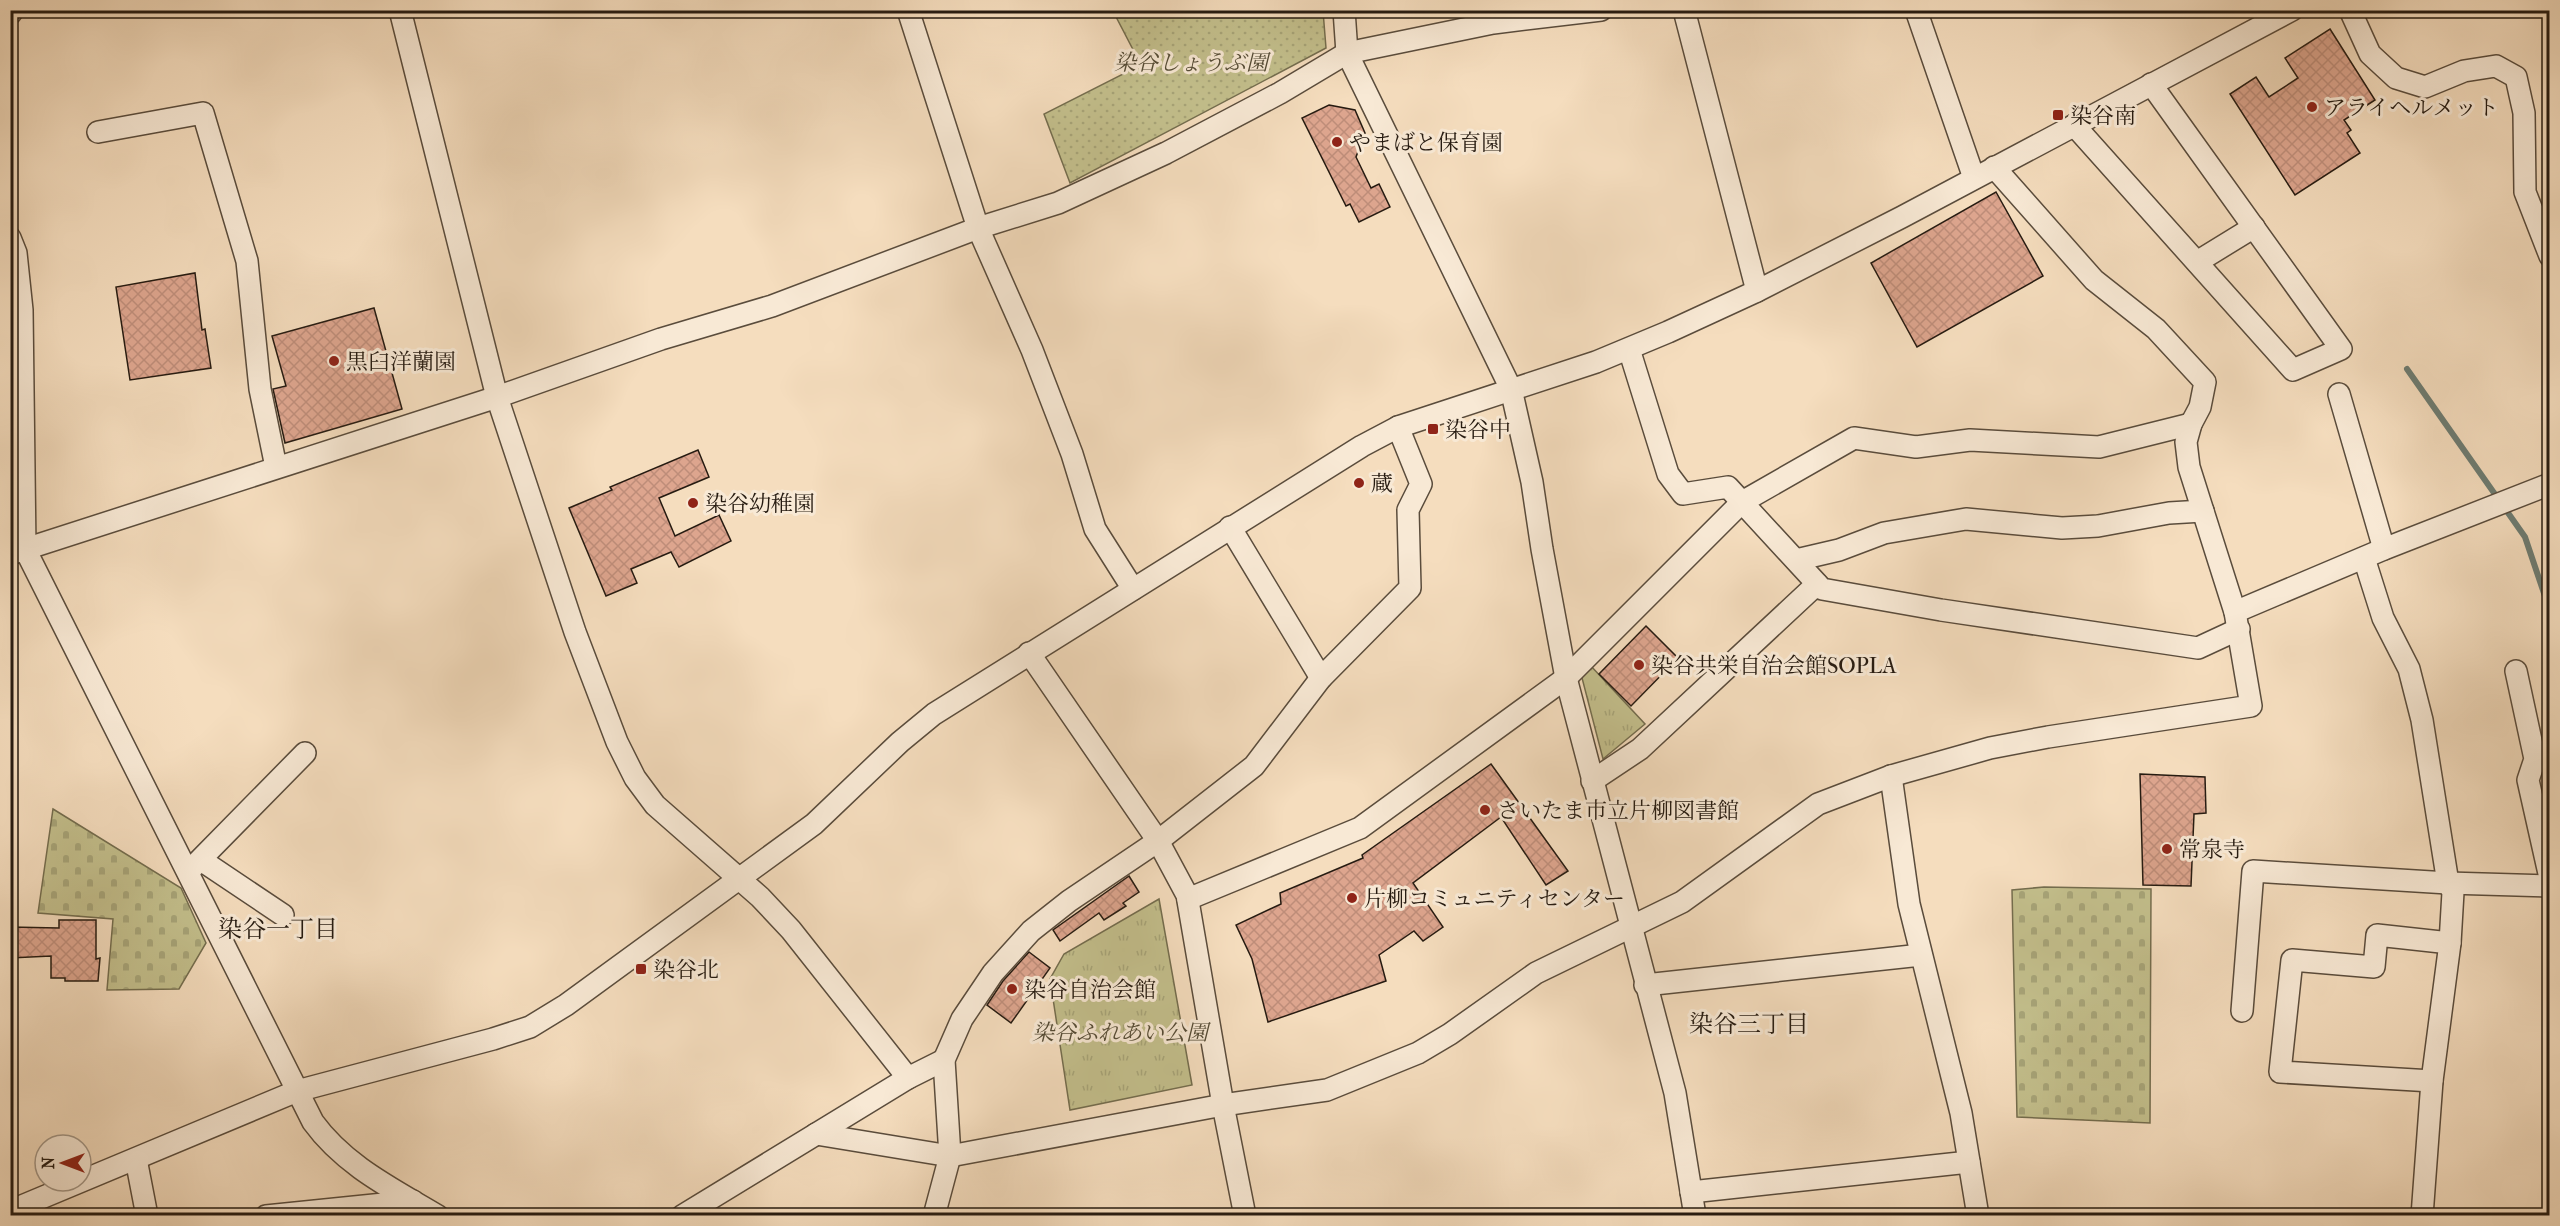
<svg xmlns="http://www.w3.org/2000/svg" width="2560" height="1226" font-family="'IM FELL French Canon','Noto Serif JP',serif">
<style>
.grass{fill:url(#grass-dots);stroke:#746d4e;stroke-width:1.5}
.cemetery{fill:url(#cemetery-stones);stroke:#746d4e;stroke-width:1.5}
.park{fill:url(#park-tufts);stroke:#746d4e;stroke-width:1.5}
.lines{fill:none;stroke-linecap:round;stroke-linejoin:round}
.stream{stroke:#6d7c72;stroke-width:6}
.building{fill:url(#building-cross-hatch);stroke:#261b11;stroke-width:1.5}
.minor-casing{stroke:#5a4c3c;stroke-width:24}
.minor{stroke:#f8e9d5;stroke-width:21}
.poi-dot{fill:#8f2418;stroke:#f8e9d5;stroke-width:2}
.labels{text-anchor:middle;stroke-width:6;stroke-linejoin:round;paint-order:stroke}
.park-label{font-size:22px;font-style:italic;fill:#554c36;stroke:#f8e9d5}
.poi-label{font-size:22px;fill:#261b11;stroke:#f8e9d5;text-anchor:start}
.neighbourhood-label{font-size:24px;fill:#261b11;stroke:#f8e9d5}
</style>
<defs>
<pattern id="grass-dots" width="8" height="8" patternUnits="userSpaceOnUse" patternTransform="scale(1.5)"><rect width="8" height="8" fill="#c3bf8c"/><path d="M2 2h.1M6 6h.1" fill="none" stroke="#a7a478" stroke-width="1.8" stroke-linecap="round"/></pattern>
<pattern id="cemetery-stones" width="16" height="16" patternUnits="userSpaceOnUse" patternTransform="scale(1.5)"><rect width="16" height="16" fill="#c3bf8c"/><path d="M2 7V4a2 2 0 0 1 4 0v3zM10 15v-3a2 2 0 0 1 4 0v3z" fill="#a7a478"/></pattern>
<pattern id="park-tufts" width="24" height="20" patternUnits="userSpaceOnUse" patternTransform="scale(1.5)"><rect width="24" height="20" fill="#c3bf8c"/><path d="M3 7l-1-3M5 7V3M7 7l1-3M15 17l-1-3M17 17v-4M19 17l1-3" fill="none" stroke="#a7a478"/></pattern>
<pattern id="building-cross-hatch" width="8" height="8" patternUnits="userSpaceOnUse" patternTransform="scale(1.5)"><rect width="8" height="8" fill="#dda58e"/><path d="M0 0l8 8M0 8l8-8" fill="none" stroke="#be8d79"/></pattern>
</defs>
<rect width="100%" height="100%" fill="#f5ddbe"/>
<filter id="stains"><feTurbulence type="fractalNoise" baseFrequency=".00333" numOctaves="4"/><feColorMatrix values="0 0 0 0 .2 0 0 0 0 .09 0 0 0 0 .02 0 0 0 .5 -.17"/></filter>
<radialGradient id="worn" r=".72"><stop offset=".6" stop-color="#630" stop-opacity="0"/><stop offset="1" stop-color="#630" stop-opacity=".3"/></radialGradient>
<polygon class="grass" points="1113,11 1323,11 1326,48 1070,183 1044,114 1141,65"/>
<g class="cemetery">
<polygon points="53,809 181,888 206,943 179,989 107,990 113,919 38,913"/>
<polygon points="2044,887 2151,889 2150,1123 2017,1117 2012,890"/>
</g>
<g class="park">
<polygon points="1590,665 1645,724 1603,759 1581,674"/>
<polygon points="1159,899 1192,1085 1070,1110 1050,979 1064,954"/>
</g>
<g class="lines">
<polyline class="stream" points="2407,369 2525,537 2550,611"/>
</g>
<g class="building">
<polygon points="2330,29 2375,100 2344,120 2351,130 2347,133 2360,153 2295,195 2230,94 2256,77 2269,97 2298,78 2285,58"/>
<polygon points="1329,105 1355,110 1365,133 1356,157 1371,188 1379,184 1390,207 1359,222 1350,204 1346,206 1302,118"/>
<polygon points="1996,192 2043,276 1917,347 1871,263"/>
<polygon points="195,273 202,330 205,329 211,368 130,380 116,287"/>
<polygon points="374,308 402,409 285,443 273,389 286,386 272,336"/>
<polygon points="698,450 709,477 659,498 675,536 719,515 731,541 679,567 671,552 631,569 637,583 606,596 569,508 612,490 610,487"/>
<polygon points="1646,626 1678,658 1631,706 1599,674"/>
<polygon points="1491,764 1568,871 1546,885 1501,817 1413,883 1443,927 1423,941 1414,931 1379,955 1386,981 1268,1022 1252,959 1236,925 1281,904 1280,893 1363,858 1362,855"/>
<polygon points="2140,774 2205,777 2206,813 2194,814 2191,886 2143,885"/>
<polygon points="1129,876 1139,892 1123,903 1126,906 1104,920 1099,913 1060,941 1053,930"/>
<polygon points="59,920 96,920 96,959 100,958 98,981 65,981 65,978 51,978 51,956 10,958 10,927 59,928"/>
<polygon points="1029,952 1050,968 1011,1023 987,1005 1003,981"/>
</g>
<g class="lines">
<g class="minor-casing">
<g id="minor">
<polyline points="400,10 497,397 575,632 617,742 635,778 655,805 760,897 791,930 908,1078"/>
<polyline points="908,10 978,228 1032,350 1072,454 1095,529 1133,589"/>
<polyline points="1344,10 1347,53 1511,389 1532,482 1542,549 1566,678 1675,1093 1695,1216"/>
<polyline points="1684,10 1757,291"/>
<polyline points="1916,10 1974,178"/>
<polyline points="2350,10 2370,54 2396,78 2425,87 2464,71 2496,66 2516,77 2524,113 2525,192 2550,256"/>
<polyline points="10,14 13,10"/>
<polyline points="2074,125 2293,370 2341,349 2151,84"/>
<polyline points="98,132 203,113 247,261 260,389 276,467"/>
<path d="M10,238L16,253L22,310L25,549L313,1122C345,1166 393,1189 438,1216"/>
<polyline points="2197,262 2254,227"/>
<polyline points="1629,349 1668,474 1683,494 1728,487 1822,589 1941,610 2198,648 2239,629"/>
<polyline points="2339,394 2384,549"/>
<polyline points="1230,527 1321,678"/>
<polyline points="10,554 497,397 661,339 772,306 978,228 1058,203 1166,153 1280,93 1347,53 1493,23 1601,10"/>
<polyline points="2364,558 2383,618 2409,669 2422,720 2448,883 2453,892 2450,943 2432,1081 2422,1216"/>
<polyline points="1796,560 1839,550 1884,533 1966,519 2062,528 2098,526 2169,513 2203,511"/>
<polyline points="2235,612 2384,549 2550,484"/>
<polyline points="1029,653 1158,841 1187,895 1223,1105 1245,1216"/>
<polyline points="2516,671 2535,759 2528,780 2550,878"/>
<polyline points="1891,776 1909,904 1961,1113 1978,1216"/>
<polyline points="1592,781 1640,749 1817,584"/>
<polyline points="201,860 283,915"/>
<polyline points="188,872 305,753"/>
<polyline points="1188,899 1360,828 1566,678 1742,502 1854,438 1916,447 1970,440 2099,447 2191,424"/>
<polyline points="1645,985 1921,955"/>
<polyline points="2242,1011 2253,871 2448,883 2550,886"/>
<polyline points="2432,1081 2280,1072 2292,960 2374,967 2377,935 2450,943"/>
<polyline points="816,1134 950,1156 1223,1105 1327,1090 1418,1053 1450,1034 1536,973 1682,902 1818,804 1891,776 1990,748 2048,737 2251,706 2235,612 2189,467 2186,442 2191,424 2200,407 2205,382 2156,329 2094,280 1994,167"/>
<polyline points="136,1159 147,1216"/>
<polyline points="1691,1192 1969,1162"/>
<polyline points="10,1211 297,1091 493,1039 530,1027 566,1005 814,824 900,742 934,714 1362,446 1398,427 1596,362 1668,332 1757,291 1902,217 2292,10"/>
<polyline points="266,1216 413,1201"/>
<polyline points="682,1216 908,1078 944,1060"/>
<polyline points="934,1216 950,1156 944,1060 962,1019 993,973 1031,931 1069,901 1158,841 1254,766 1321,678 1410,588 1408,510 1421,484 1398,427"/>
</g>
</g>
<use href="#minor" class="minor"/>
</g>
<g class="poi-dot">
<circle cx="2312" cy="107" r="6"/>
<rect x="2052" y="109" width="12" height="12" rx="3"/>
<circle cx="1337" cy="142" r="6"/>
<circle cx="334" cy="361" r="6"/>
<rect x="1427" y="423" width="12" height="12" rx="3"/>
<circle cx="1359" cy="483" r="6"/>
<circle cx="693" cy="503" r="6"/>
<circle cx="1639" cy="665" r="6"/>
<circle cx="1485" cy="810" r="6"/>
<circle cx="2167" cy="849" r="6"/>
<circle cx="1352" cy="898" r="6"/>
<rect x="635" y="963" width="12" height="12" rx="3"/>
<circle cx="1012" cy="989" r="6"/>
</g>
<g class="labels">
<g class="park-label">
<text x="1191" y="70">染谷しょうぶ園</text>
<text x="1120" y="1040">染谷ふれあい公園</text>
</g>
<g class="poi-label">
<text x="2324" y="115">アライヘルメット</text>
<text x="2070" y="123">染谷南</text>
<text x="1349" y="150">やまばと保育園</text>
<text x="346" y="369">黒臼洋蘭園</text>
<text x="1445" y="437">染谷中</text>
<text x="1371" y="491">蔵</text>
<text x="705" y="511">染谷幼稚園</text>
<text x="1651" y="673">染谷共栄自治会館SOPLA</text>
<text x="1497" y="818">さいたま市立片柳図書館</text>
<text x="2179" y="857">常泉寺</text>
<text x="1364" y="906">片柳コミュニティセンター</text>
<text x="653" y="977">染谷北</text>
<text x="1024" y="997">染谷自治会館</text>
</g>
<g class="neighbourhood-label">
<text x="278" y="937">染谷一丁目</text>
<text x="1749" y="1032">染谷三丁目</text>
</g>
</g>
<rect width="2560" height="1226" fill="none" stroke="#f5ddbe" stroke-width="36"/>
<rect x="12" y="12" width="2536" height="1202" fill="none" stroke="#261b11" stroke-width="3"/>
<rect x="18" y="18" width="2524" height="1190" fill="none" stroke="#261b11" stroke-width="1.5"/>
<g transform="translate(63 1163) rotate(270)"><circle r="28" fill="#f8e9d5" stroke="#a49787" stroke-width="1.5"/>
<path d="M0-4.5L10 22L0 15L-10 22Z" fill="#8f2418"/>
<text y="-9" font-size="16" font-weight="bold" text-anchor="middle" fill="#261b11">N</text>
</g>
<rect width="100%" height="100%" filter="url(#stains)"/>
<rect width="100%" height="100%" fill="url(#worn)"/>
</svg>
